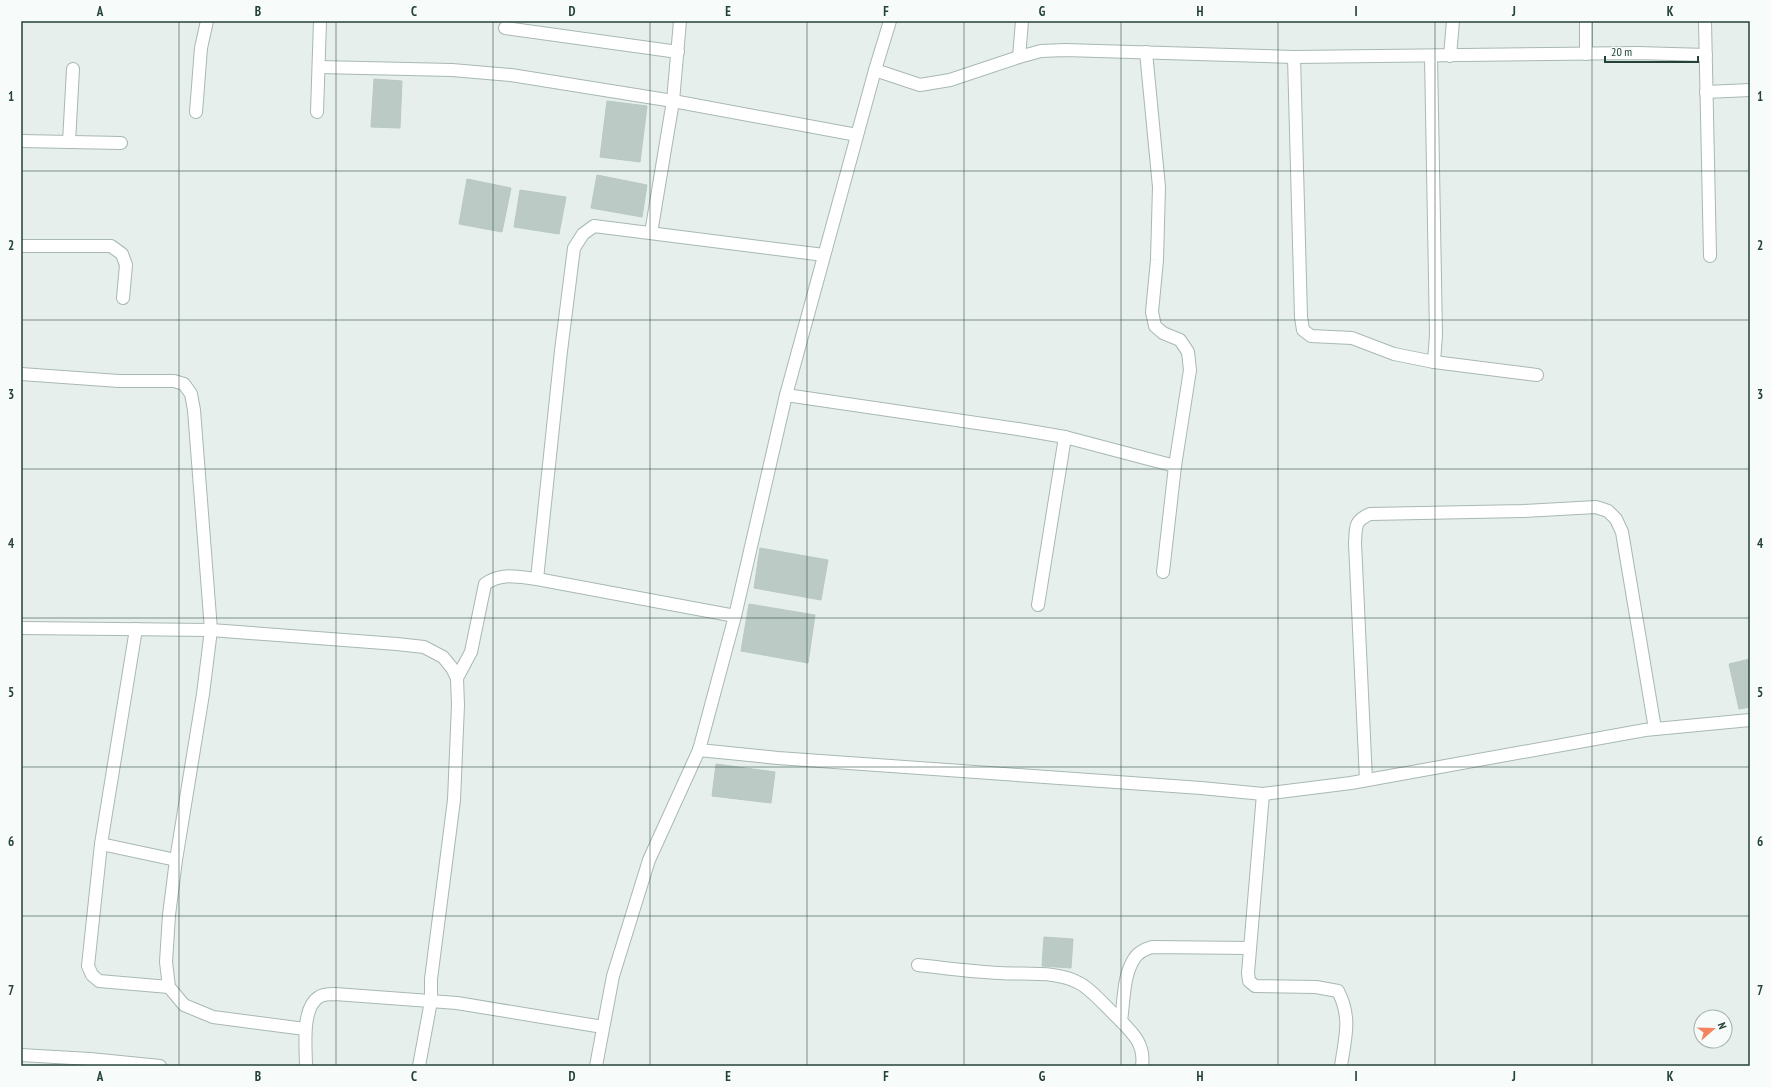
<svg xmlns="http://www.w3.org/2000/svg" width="1771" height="1087" font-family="'PT Sans Narrow',sans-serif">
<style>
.building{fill:#bbcac4;stroke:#b8c9c2}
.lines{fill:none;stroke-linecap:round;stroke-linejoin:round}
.street-casing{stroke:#a8b8b2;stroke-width:14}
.street{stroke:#fff;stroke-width:12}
.grid{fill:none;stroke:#24423a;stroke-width:1;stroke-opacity:0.55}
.neatline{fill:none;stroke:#24423a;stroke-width:1.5}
.grid-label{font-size:13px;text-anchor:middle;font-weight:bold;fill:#24423a}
</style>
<rect width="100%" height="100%" fill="#e6efeb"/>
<g class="building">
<polygon points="374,79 402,81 400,128 371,127"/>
<polygon points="607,101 647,106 640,162 600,157"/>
<polygon points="597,175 647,185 642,217 591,208"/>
<polygon points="467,179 511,188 502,232 459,224"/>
<polygon points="520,190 566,197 559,234 514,227"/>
<polygon points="760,548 828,560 821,600 754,588"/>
<polygon points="749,604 815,615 808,663 741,651"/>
<polygon points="1750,659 1750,707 1739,709 1729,664"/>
<polygon points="716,764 775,772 771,803 712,796"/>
<polygon points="1044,937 1073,939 1071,968 1042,966"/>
</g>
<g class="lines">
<g class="street-casing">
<g id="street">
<polyline points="1705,21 1710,256"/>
<polyline points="505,28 678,52"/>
<polyline points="1146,52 1159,187 1157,260 1152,312 1155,326 1163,333 1180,340 1188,352 1190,370 1175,466 1163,572"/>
<polyline points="1586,54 1586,21"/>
<polyline points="1431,56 1436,335 1434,362"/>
<polyline points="1450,56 1453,21"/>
<polyline points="1019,57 1022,21"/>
<polyline points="1294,57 1301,317 1303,330 1311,336 1352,338 1394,354 1434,362 1537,375"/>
<polyline points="319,67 452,70 511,75 673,101 857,135"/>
<polyline points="875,70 920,85 950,80 1019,57 1041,51 1065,50 1294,57 1638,53 1706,55"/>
<polyline points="1706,92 1750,90"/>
<polyline points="196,112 201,48 207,21"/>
<polyline points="317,112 320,21"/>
<polyline points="21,141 121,143"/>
<polyline points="69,142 73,69"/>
<polyline points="651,233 673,101 680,21"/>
<polyline points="21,246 111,246 122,254 126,265 123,298"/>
<polyline points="21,374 119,381 174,381 184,384 191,394 194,410 211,630 203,694 176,860 169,915 166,962 169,987 184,1005 213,1017 305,1029"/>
<polyline points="786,395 1018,429 1065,437 1175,466"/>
<polyline points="537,579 561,351 574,248 583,234 594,226 824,255"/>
<polyline points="1038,605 1065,437"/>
<polyline points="21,628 211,630 397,644 424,647 443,657 452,668 457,678 458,705 454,800 431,979 431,1001 419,1066"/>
<polyline points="136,629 101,844 88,966 92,975 99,981 169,987"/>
<path d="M457,678L471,652L485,584C501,572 518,577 537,579L735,616"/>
<polyline points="699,750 778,758 1201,788 1263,794 1351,783 1645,730 1750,720"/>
<path d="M1366,780L1355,543C1356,527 1354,521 1370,514L1523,511L1596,507L1608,511L1616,519L1622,532L1655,729"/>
<path d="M1263,794L1248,973L1249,981L1255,986L1316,987L1338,991C1352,1018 1345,1038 1341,1066"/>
<polyline points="101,844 176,860"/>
<path d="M918,965C945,968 972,972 1000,973C1026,975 1057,970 1081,984C1093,991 1108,1009 1119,1019C1134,1034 1145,1045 1142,1066"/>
<path d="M1121,1021C1124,1001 1123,976 1134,959C1138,952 1145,949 1152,947L1250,948"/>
<polyline points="21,1055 90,1059 160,1066"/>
<path d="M306,1066C306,1048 301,1008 319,997C323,994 330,994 335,994L457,1003L603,1027"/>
<polyline points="596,1066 613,976 649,860 699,750 735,616 786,395 875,70 890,21"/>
</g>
</g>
<use href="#street" class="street"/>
</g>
<path class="grid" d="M179,21V1066M336,21V1066M493,21V1066M650,21V1066M807,21V1066M964,21V1066M1121,21V1066M1278,21V1066M1435,21V1066M1592,21V1066M21,171H1750M21,320H1750M21,469H1750M21,618H1750M21,767H1750M21,916H1750"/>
<rect width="1771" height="1087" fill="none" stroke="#f7fbf9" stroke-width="44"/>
<g transform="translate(1713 1029) rotate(70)"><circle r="19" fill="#f7fbf9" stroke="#a3b1ad"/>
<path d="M0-3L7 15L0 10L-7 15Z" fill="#f4845f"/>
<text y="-6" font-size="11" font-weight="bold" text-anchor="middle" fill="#24423a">N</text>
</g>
<path d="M1605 56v6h93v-6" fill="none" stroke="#24423a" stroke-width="2"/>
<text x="1611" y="56" font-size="12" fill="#24423a" stroke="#f7fbf9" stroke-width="3" paint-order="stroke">20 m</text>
<rect x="22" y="22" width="1727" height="1043" class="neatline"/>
<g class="grid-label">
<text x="100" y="16">A</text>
<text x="258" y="16">B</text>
<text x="414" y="16">C</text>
<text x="572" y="16">D</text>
<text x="728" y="16">E</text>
<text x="886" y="16">F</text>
<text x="1042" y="16">G</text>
<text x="1200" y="16">H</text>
<text x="1356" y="16">I</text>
<text x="1514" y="16">J</text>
<text x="1670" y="16">K</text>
<text x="11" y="101">1</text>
<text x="1760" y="101">1</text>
<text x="11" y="250">2</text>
<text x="1760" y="250">2</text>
<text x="11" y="399">3</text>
<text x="1760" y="399">3</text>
<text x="11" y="548">4</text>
<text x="1760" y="548">4</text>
<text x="11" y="697">5</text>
<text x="1760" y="697">5</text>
<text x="11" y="846">6</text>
<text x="1760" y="846">6</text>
<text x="11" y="995">7</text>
<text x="1760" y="995">7</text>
<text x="100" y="1081">A</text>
<text x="258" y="1081">B</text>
<text x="414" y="1081">C</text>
<text x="572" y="1081">D</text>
<text x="728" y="1081">E</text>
<text x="886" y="1081">F</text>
<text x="1042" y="1081">G</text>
<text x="1200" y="1081">H</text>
<text x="1356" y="1081">I</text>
<text x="1514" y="1081">J</text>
<text x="1670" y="1081">K</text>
</g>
</svg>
